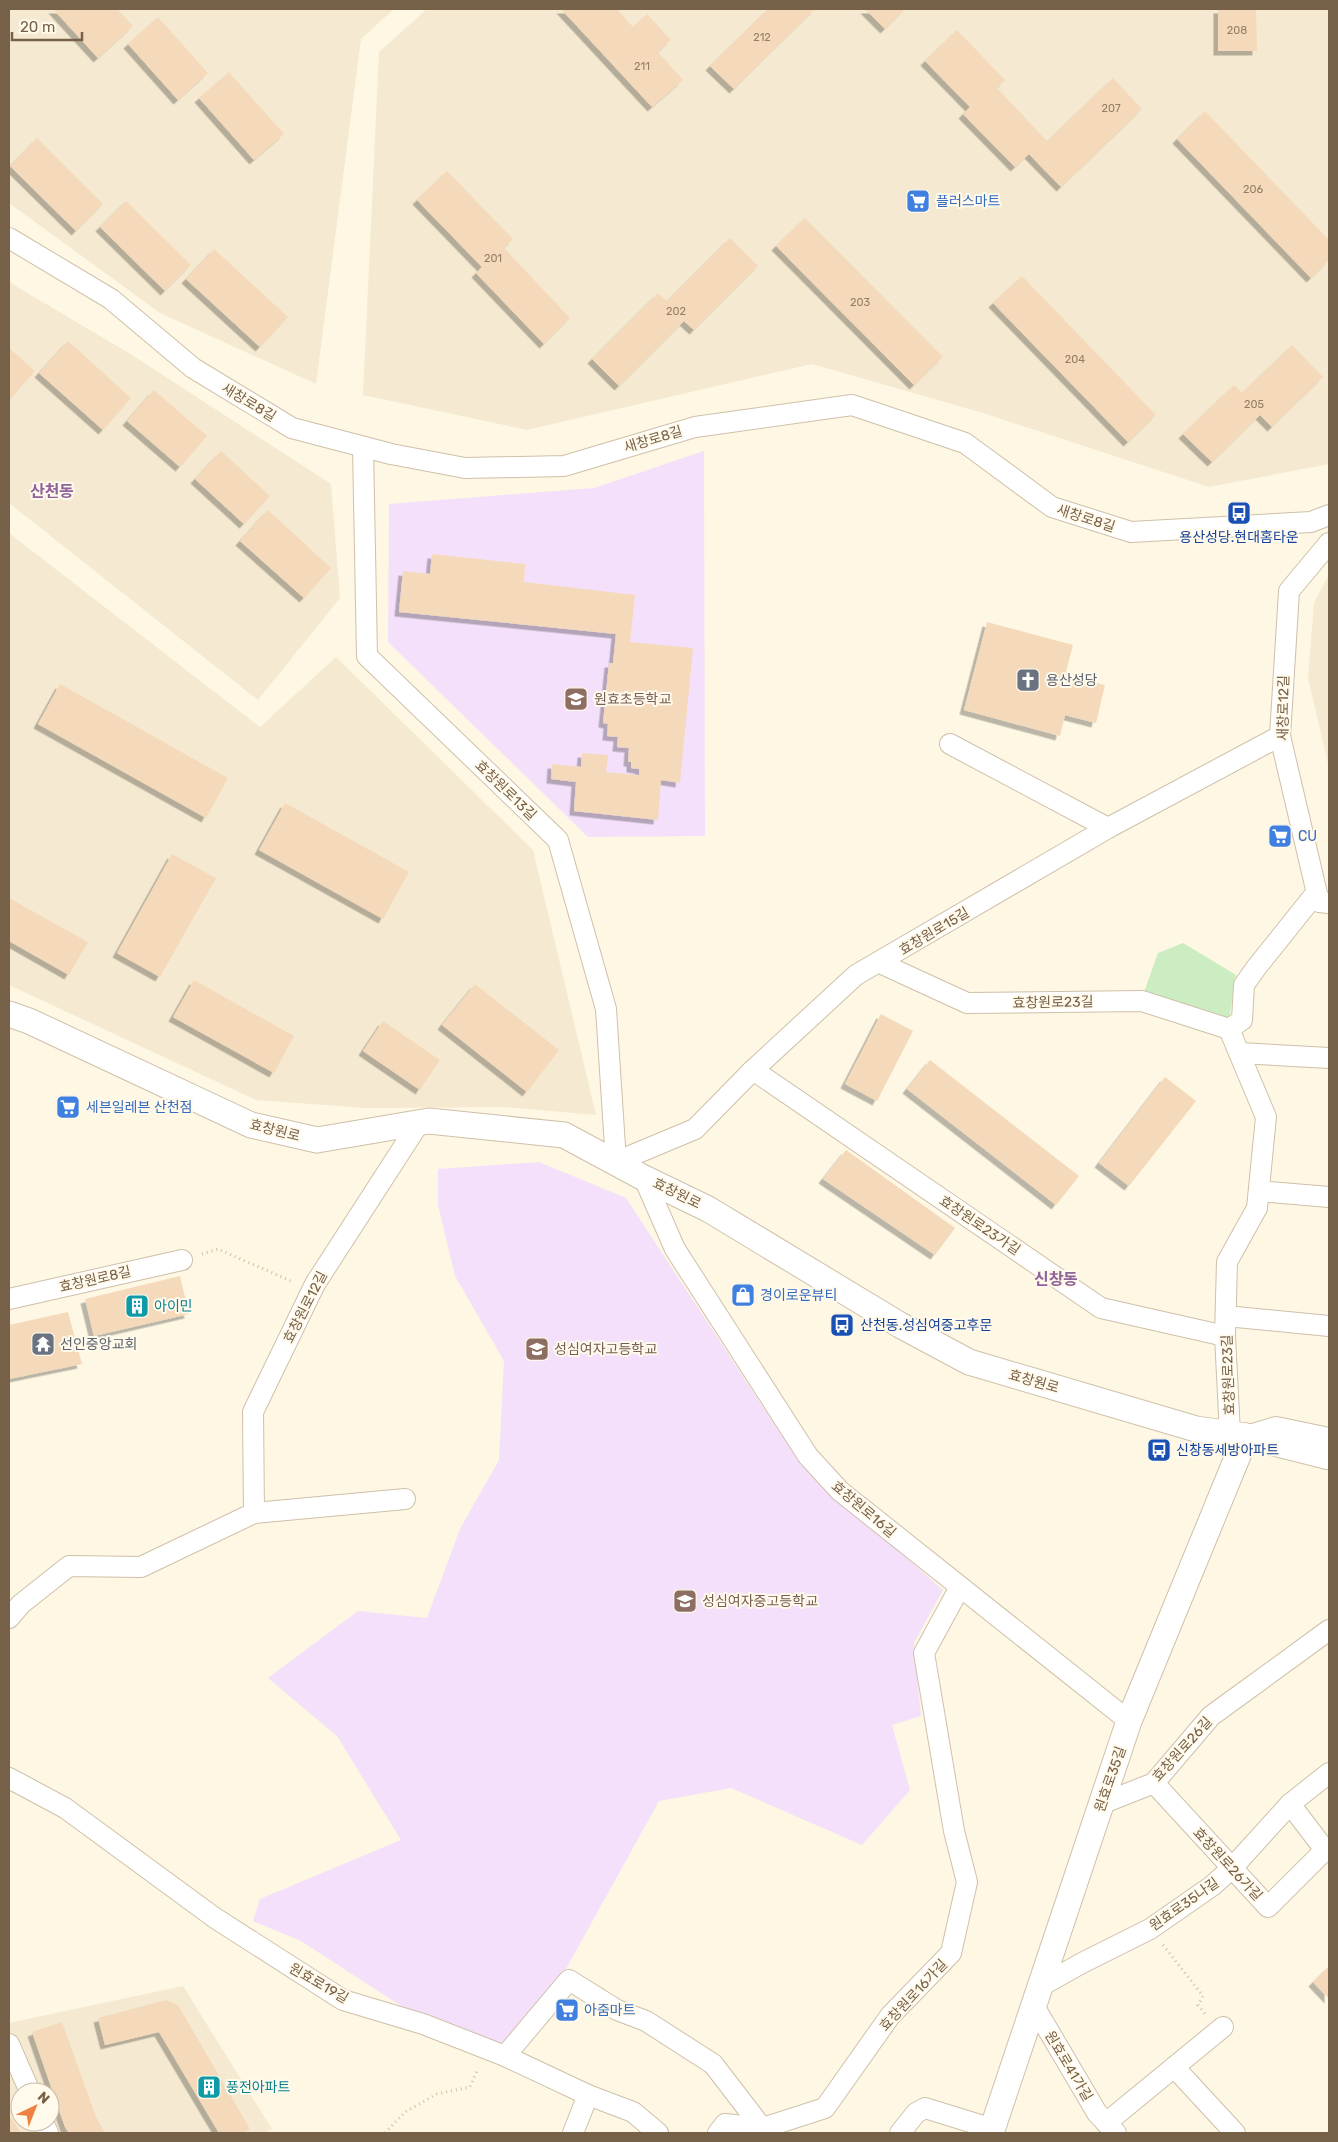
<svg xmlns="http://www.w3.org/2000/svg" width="1338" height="2142" font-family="Rubik,'Noto Sans KR',sans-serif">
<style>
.residential{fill:#f5ead1;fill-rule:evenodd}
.education{fill:#f4e0fa}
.green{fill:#ccecc1}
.building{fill:#f4daba;filter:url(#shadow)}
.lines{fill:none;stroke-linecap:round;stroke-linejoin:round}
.minor-casing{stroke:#cfc0a9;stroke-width:22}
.tertiary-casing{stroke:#cfc0a9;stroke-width:27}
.path{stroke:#d9bd9d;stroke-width:3;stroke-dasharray:1 4;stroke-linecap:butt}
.minor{stroke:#fff;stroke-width:20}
.tertiary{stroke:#fff;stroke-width:25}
.labels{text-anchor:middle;stroke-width:4;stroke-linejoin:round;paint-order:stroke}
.number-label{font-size:11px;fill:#967e64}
.shop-label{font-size:14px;fill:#366cbe;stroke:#fffaeb;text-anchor:start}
.street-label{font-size:14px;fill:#776048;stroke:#fffaeb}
.transit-label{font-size:14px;fill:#164399;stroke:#fffaeb;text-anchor:start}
.worship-label{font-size:14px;fill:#5b616d;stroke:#fffaeb;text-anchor:start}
.education-label{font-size:14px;fill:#785e54;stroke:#fffaeb;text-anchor:start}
.culture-label{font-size:14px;fill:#0d838f;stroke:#fffaeb;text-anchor:start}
.quarter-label{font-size:16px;font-weight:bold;fill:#90639b;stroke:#fffaeb}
</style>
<defs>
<filter id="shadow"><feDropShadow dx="-4.5" dy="4.5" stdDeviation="0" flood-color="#0004"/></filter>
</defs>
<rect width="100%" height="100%" fill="#fdf7e3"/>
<g class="residential">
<polygon points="9,9 394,9 361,39 316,384 160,313 9,203"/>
<polygon points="427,9 1329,9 1329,464 1209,487 983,413 812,364 527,430 363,395 379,52"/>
<polygon points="9,282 132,355 331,484 340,598 258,700 9,503"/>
<polygon points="9,533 260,727 336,657 533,850 596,1115 504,1107 366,1108 256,1100 9,985"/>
<polygon points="1329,574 1329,768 1308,678 1314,603"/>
<path d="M183,1986L272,2129L264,2133H9V2023ZM20,2092H50V2122H20Z"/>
</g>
<g class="education">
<polygon points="704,451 705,836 588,837 388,642 389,504 594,488"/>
<polygon points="539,1162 626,1198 801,1465 943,1590 914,1643 921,1716 892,1725 910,1790 862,1845 731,1788 659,1801 520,2052 412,2013 301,1941 253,1921 260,1899 401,1840 337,1736 268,1678 358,1611 427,1618 460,1529 499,1460 504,1361 455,1276 438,1205 438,1169"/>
</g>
<polygon class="green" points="1183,943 1236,975 1230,1014 1224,1022 1143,995 1158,953"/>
<g class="building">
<polygon points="53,9 117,9 133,26 98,58"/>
<polygon points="561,9 617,9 633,27 647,14 671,40 658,52 683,80 652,107"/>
<polygon points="768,9 815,9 734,89 710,66"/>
<polygon points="865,9 905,9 885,29"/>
<polygon points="1218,9 1256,9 1257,51 1218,51"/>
<polygon points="158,17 208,73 178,100 128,44"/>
<polygon points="957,30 1005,80 997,88 1047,141 1113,78 1142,109 1061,187 1029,154 1015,167 963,114 970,107 925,61"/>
<polygon points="229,72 284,134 254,160 199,98"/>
<polygon points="1205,111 1329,240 1329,260 1311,278 1177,139"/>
<polygon points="37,138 103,204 76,231 10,166"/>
<polygon points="447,171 513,239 504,248 570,318 544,344 476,273 482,267 417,200"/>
<polygon points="126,201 191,265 165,291 100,227"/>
<polygon points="805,218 943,357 914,385 776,246"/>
<polygon points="730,238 758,266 694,330 684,321 619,386 592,359 658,293 667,301"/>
<polygon points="214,249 288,317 260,347 186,279"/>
<polygon points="1022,276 1156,415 1128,442 993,303"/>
<polygon points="68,341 131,398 103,430 39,373"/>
<polygon points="1292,345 1323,377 1272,427 1260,415 1212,462 1183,434 1234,385 1242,393"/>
<polygon points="9,348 35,371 9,400"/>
<polygon points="154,390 207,436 180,467 127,421"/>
<polygon points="221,451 270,496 244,524 195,479"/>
<polygon points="268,510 331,568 304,598 240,541"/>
<polygon points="432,554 525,564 524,582 635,595 630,642 693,648 680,783 661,780 658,820 574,811 576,782 551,779 552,764 581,767 582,753 608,755 606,772 639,775 639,769 631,768 631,762 628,762 629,748 617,747 618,737 607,736 608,724 603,723 609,663 613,663 616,634 399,612 403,571 430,574"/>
<polygon points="987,622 1073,645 1065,675 1105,685 1096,723 1065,715 1060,736 964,710"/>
<polygon points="60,684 228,778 206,818 38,724"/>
<polygon points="285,803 409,872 383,919 259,850"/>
<polygon points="172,854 216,878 160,977 117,953"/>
<polygon points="9,898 88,942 69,975 9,941"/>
<polygon points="194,980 294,1036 274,1073 173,1017"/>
<polygon points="475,984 559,1050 527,1092 442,1025"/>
<polygon points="881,1014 913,1031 877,1101 845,1084"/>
<polygon points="383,1021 440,1060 420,1090 363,1051"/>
<polygon points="930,1060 1079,1176 1056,1205 907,1089"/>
<polygon points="1165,1077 1196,1101 1129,1186 1099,1163"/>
<polygon points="846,1150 955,1228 935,1255 823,1179"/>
<polygon points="180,1276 189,1314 94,1336 85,1299"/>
<polygon points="68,1312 82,1364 9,1379 9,1325"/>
<polygon points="1329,1966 1329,1999 1313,1982"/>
<polygon points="166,2000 178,2005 250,2129 243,2133 219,2133 159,2032 105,2045 98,2018"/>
<polygon points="62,2022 96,2117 105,2133 69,2133 65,2127 32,2032"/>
<polygon points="9,2115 21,2133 9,2133"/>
</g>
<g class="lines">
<g class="minor-casing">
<g id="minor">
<polyline points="9,238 111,299 193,368 292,428 391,454 465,468 564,466 695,427 852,405 965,443 1052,507 1131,532 1311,522 1329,515"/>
<polyline points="363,447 367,656 558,840 606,1009 616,1162 695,1129 753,1070 856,975 1108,828 1280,736"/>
<polyline points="1329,543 1289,591 1280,736 1319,902 1329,903"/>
<polyline points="950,744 1108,828"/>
<polyline points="880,963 967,1003 1142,1001 1229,1029 1266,1117 1257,1208 1227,1262 1225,1336 1230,1434"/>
<polyline points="1229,1029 1242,1020 1244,985 1256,968 1316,893"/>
<polyline points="1239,1053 1329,1058"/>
<polyline points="753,1070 1101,1308 1225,1336"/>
<polyline points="644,1178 675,1249 808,1456 840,1491 1129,1721"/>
<polyline points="1259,1191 1329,1197"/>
<polyline points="9,1299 182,1260"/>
<polyline points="1226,1316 1329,1326"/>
<polyline points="1246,1436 1276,1427 1329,1438"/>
<polyline points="254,1513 405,1499"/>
<polyline points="9,1618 21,1604 69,1566 141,1567 254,1513 253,1412 315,1284 419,1123"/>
<polyline points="9,1778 65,1808 215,1918 343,2000 423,2024 505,2056 588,2095 633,2112 658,2133"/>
<polyline points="1154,1783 1268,1907 1325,1850"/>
<polyline points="1101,1804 1154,1783 1211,1716 1329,1630"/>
<polyline points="1290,1804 1325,1850 1329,1848"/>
<polyline points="1041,1986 1082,1963 1150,1929 1212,1886 1232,1868 1290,1804 1329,1773"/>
<polyline points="1034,2006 1097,2113 1116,2133"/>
<polyline points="9,2044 30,2092"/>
<polyline points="505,2056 569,1980 617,2010 646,2021 713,2064 766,2133"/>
<polyline points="1174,2067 1235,2133"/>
<polyline points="43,2122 48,2133"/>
<polyline points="1106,2123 1223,2027"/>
<polyline points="573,2133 588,2095"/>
<polyline points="718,2133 725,2124 763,2128 825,2108 890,2016 951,1953 967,1882 954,1831 924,1653 960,1587"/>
<polyline points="900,2133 916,2113 925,2108 993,2129"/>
</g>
</g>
<g class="tertiary-casing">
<g id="tertiary">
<polyline points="9,1014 29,1021 251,1125 317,1140 429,1121 564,1135 644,1178 708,1209 900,1325 969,1362 1196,1429 1246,1436 1329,1457"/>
<polyline points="991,2133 1129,1721 1246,1436"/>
</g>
</g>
<g class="path">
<polyline points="202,1254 218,1249 293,1282"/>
<polyline points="1163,1945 1203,1996 1198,2005 1206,2015"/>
<polyline points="385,2133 405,2112 437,2094 470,2087 478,2068"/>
</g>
<use href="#minor" class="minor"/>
<use href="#tertiary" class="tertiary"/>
</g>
<defs>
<g id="supermarket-square" transform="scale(1.25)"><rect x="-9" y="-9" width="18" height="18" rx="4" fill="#3f7fe0" stroke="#fffaeb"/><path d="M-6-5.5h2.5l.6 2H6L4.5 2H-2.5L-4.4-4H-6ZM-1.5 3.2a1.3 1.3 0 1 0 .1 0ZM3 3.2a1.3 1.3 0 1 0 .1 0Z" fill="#fff"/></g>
<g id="bus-square" transform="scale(1.25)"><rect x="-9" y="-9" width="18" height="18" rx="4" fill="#1a4fb4" stroke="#fffaeb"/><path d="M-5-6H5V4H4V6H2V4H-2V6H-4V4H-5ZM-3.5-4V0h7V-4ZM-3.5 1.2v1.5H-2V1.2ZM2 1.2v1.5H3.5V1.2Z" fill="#fff"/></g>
<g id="church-square" transform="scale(1.25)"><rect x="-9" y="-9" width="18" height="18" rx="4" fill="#6b7280" stroke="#fffaeb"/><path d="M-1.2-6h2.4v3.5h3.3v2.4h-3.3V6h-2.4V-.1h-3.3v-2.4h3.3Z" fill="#fff"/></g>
<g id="school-square" transform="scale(1.25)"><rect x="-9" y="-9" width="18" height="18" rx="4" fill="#8d6e63" stroke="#fffaeb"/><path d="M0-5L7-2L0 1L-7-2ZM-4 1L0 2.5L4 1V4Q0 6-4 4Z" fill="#fff"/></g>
<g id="shop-square" transform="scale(1.25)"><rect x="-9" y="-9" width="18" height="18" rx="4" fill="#3f7fe0" stroke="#fffaeb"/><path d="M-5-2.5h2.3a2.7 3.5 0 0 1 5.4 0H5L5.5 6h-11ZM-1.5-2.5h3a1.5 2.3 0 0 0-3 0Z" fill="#fff"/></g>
<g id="building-square" transform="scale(1.25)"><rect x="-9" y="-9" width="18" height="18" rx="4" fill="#0f9aa8" stroke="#fffaeb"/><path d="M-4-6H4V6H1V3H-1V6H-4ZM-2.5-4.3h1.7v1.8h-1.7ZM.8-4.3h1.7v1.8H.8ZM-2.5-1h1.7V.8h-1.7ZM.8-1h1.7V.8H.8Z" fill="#fff"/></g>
<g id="temple-square" transform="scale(1.25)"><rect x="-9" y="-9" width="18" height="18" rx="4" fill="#6b7280" stroke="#fffaeb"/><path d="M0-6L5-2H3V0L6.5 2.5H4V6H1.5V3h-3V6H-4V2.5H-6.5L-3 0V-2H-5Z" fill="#fff"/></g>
</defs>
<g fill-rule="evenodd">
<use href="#supermarket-square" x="918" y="201"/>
<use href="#bus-square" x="1239" y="513"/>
<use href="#church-square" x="1028" y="680"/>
<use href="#school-square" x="576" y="699"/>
<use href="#supermarket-square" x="1280" y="836"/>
<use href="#supermarket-square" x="68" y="1107"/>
<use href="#shop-square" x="743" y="1295"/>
<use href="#building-square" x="137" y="1306"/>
<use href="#bus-square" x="842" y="1325"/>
<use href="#temple-square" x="43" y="1344"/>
<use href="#school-square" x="537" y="1349"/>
<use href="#bus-square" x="1159" y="1450"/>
<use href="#school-square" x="685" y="1601"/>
<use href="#supermarket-square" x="567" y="2010"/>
<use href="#building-square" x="209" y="2087"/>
</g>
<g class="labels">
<g class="number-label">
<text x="1237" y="34">208</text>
<text x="762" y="41">212</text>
<text x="642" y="70">211</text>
<text x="1111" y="112">207</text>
<text x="1253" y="193">206</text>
<text x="493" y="262">201</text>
<text x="860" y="306">203</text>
<text x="676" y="315">202</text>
<text x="1075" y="363">204</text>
<text x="1254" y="408">205</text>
</g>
<g class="shop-label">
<text x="936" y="206">플러스마트</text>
<text x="1298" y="841">CU</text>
<text x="86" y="1112">세븐일레븐 산천점</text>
<text x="760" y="1300">경이로운뷰티</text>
<text x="584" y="2015">아줌마트</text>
</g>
<g class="street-label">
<text transform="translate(249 402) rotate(31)" y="5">새창로8길</text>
<text transform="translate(653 439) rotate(-17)" y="5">새창로8길</text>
<text transform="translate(1086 518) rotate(18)" y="5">새창로8길</text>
<text transform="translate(1283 708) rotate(-89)" y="5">새창로12길</text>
<text transform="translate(506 790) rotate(44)" y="5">효창원로13길</text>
<text transform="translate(934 931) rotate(-31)" y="5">효창원로15길</text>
<text transform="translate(1053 1002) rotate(-1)" y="5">효창원로23길</text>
<text transform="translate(275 1130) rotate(14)" y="5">효창원로</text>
<text transform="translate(677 1193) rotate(26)" y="5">효창원로</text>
<text transform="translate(980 1225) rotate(34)" y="5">효창원로23가길</text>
<text transform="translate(95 1279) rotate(-13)" y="5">효창원로8길</text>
<text transform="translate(305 1307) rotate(-63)" y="5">효창원로12길</text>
<text transform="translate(1228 1375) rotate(-92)" y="5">효창원로23길</text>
<text transform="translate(1034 1381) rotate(16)" y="5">효창원로</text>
<text transform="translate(864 1509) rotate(40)" y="5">효창원로16길</text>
<text transform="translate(1182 1749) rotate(-48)" y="5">효창원로26길</text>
<text transform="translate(1110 1779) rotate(-71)" y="5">원효로35길</text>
<text transform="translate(1228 1864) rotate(47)" y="5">효창원로26가길</text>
<text transform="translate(1184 1904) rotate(-35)" y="5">원효로35나길</text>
<text transform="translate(319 1983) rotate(30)" y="5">원효로19길</text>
<text transform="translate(913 1995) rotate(-47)" y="5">효창원로16가길</text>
<text transform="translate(1069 2066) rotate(59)" y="5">원효로41가길</text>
</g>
<g class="transit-label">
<text x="1239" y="542" text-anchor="middle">용산성당.현대홈타운</text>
<text x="860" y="1330">산천동.성심여중고후문</text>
<text x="1176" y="1455">신창동세방아파트</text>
</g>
<g class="worship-label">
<text x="1046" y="685">용산성당</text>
<text x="60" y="1349">선인중앙교회</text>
</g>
<g class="education-label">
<text x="594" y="704">원효초등학교</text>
<text x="554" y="1354">성심여자고등학교</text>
<text x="702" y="1606">성심여자중고등학교</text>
</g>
<g class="culture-label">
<text x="154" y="1311">아이민</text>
<text x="226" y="2092">풍전아파트</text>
</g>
<g class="quarter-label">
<text x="52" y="497">산천동</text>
<text x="1056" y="1285">신창동</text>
</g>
</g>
<rect width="1338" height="2142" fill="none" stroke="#776048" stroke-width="20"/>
<g transform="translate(35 2107) rotate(43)"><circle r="24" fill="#fffaeb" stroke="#c9bcaa"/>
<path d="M0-4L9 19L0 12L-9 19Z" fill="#ed8243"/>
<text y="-8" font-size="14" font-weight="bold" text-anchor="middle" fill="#776048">N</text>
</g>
<path d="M12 32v8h70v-8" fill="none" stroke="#776048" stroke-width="2.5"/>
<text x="20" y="32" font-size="15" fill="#776048" stroke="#fffaeb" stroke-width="4" paint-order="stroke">20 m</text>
</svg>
